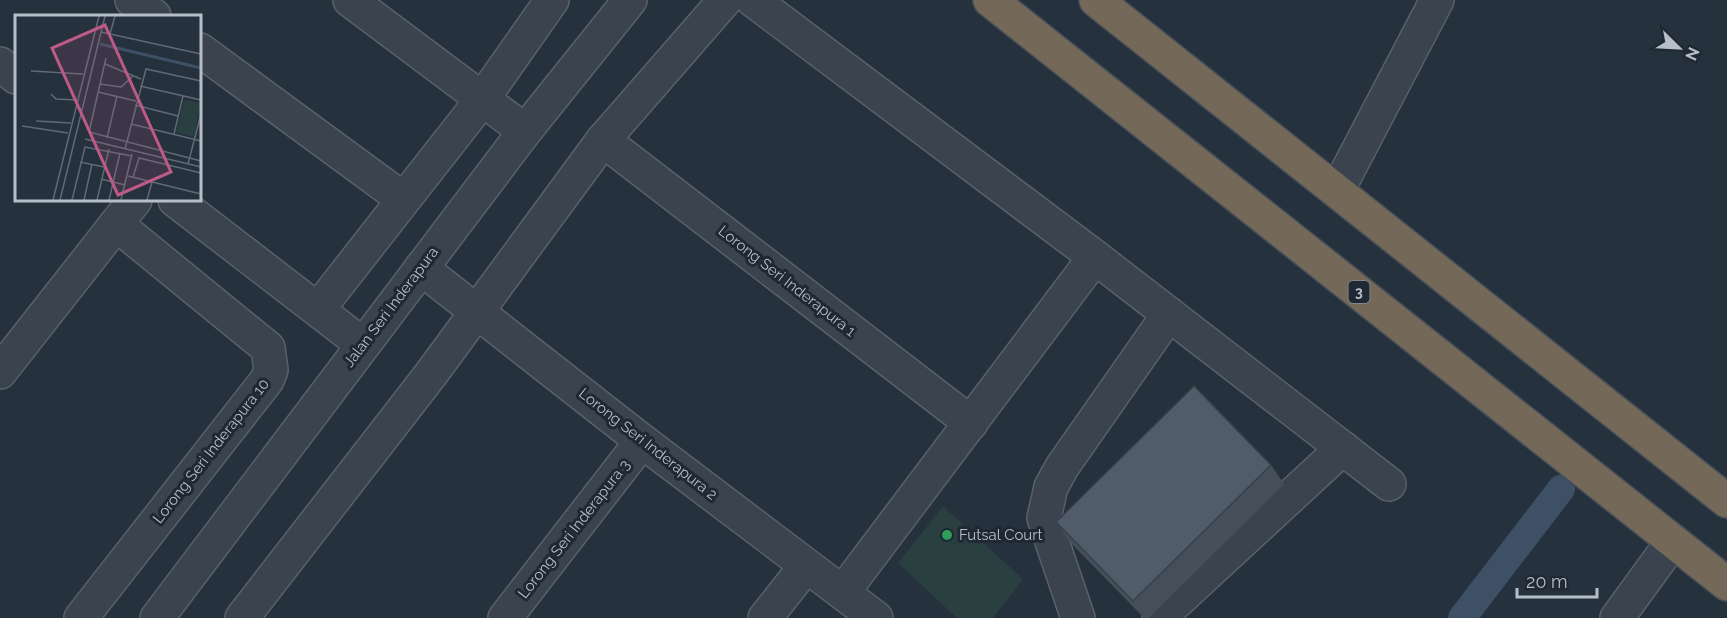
<svg xmlns="http://www.w3.org/2000/svg" width="1727" height="618" font-family="Raleway,sans-serif">
<style>
.green{fill:#293f40}
.lines{fill:none;stroke-linecap:round;stroke-linejoin:round}
.canal{stroke:#3d5066;stroke-width:28}
.minor-casing{stroke:#58616c;stroke-width:36}
.highway-casing{stroke:#454e59;stroke-width:36}
.minor{stroke:#3a434e;stroke-width:33}
.highway{stroke:#746858;stroke-width:33}
.wall{fill:#454f5a}
.building{fill:#505c69;stroke:#38404a;stroke-width:1.5}
.leisure-dot{fill:#2e9e5b;stroke:#1f2833;stroke-width:2}
.labels{text-anchor:middle;stroke-width:6;stroke-linejoin:round;paint-order:stroke}
.shield{fill:#1f2833;stroke:#89919c;stroke-width:1.5}
.shield-label{font-size:14px;font-weight:bold;fill:#b6bec9}
.street-label{font-size:15px;fill:#b6bec9;stroke:#1f2833}
.poi-label{font-size:15px;fill:#b6bec9;stroke:#1f2833;text-anchor:start}
.inset-river{fill:none;stroke:#3d5066;stroke-width:3}
.inset-road{fill:none;stroke:#606976;stroke-width:1.5}
.view{fill:#bd5a87;fill-opacity:0.15;stroke:#bd5a87;stroke-width:3}
.inset-edge{fill:none;stroke:#b6bec9;stroke-width:3}
</style>
<rect width="100%" height="100%" fill="#26313e"/>
<polygon class="green" points="943,506 1023,579 993,618 957,618 898,563"/>
<g class="lines">
<polyline class="canal" points="1462,618 1561,489"/>
<g class="minor-casing">
<g id="minor">
<polyline points="132,0 154,16"/>
<polyline points="350,0 525,131"/>
<polyline points="753,0 1095,257 1389,484"/>
<polyline points="200,50 403,199"/>
<polyline points="0,64 16,77"/>
<polyline points="603,140 971,423"/>
<polyline points="1337,191 1437,0"/>
<polyline points="175,200 362,344"/>
<polyline points="421,268 642,441 876,618"/>
<polyline points="319,308 481,101 552,0"/>
<polyline points="0,372 135,200"/>
<polyline points="843,592 1095,257"/>
<polyline points="81,618 267,380 271,370 268,348 116,224"/>
<polyline points="157,618 525,131 630,0"/>
<polyline points="242,618 431,374 603,140 725,0"/>
<polyline points="505,618 642,441"/>
<polyline points="765,618 806,566"/>
<polyline points="1078,618 1044,518 1051,487 1062,467 1169,314"/>
<polyline points="1159,618 1343,448"/>
<polyline points="1617,618 1673,541"/>
</g>
</g>
<g class="highway-casing">
<g id="highway">
<polyline points="990,0 1727,584"/>
<polyline points="1096,0 1727,501"/>
</g>
</g>
<use href="#minor" class="minor"/>
<use href="#highway" class="highway"/>
</g>
<polygon class="wall" points="1271,465 1284,484 1149,618 1144,618 1069,541 1056,522"/>
<polygon class="building" points="1194,386 1271,465 1133,601 1056,522"/>
<circle class="leisure-dot" cx="947" cy="535" r="6"/>
<g class="labels">
<rect class="shield" x="1348.5" y="281" width="21" height="22" rx="4.5"/>
<g class="shield-label">
<text x="1359" y="297">3</text>
</g>
<g class="street-label">
<text transform="translate(787 281) rotate(38)" y="5">Lorong Seri Inderapura 1</text>
<text transform="translate(391 307) rotate(-53)" y="5">Jalan Seri Inderapura</text>
<text transform="translate(648 444) rotate(38)" y="5">Lorong Seri Inderapura 2</text>
<text transform="translate(211 451) rotate(-52)" y="5">Lorong Seri Inderapura 10</text>
<text transform="translate(574 529) rotate(-52)" y="5">Lorong Seri Inderapura 3</text>
</g>
<g class="poi-label">
<text x="959" y="540">Futsal Court</text>
</g>
</g>
<g transform="translate(15 15)">
<rect width="186" height="186" fill="#26313e"/>
<path d="M169,85L186,88L179,122L161,117Z" fill="#293f40"/>
<path class="inset-river" d="M85,29L186,53"/>
<path class="inset-road" d="M86,17L186,39M95,19L100,1M91,43L74,117L186,146M90,49L126,64M16,56L68,59M85,69L106,72L118,61M125,71L186,85M83,77L121,86M36,79L41,84L62,85M120,90L163,101M21,106L56,108M116,109L186,126M7,111L53,118M159,119L168,81M92,123L102,81M70,124L186,152M110,134L131,54L186,66M65,147L89,152M173,149L186,99M113,161L186,179M118,162L124,143L186,158M86,164L110,170M38,185L84,1M45,185L90,1M57,185L70,132L117,141M69,185L77,149M82,185L94,134M94,185L105,138M106,185L117,139M132,185L137,167"/>
<path class="view" d="M90,10L156,157L103,180L37,33Z"/>
<rect width="186" height="186" class="inset-edge"/>
</g>
<g transform="translate(1679 48) rotate(114)" stroke="#1f2833" stroke-width="4.5" paint-order="stroke">
<path d="M0-4.5L10 22L0 15L-10 22Z" fill="#b6bec9"/>
<text y="-9" font-size="16" font-weight="bold" text-anchor="middle" fill="#b6bec9">N</text>
</g>
<path d="M1517 588v9h80v-9" fill="none" stroke="#b6bec9" stroke-width="3"/>
<text x="1526" y="588" font-size="18" fill="#b6bec9" stroke="#1f2833" stroke-width="4.5" paint-order="stroke">20 m</text>
</svg>
